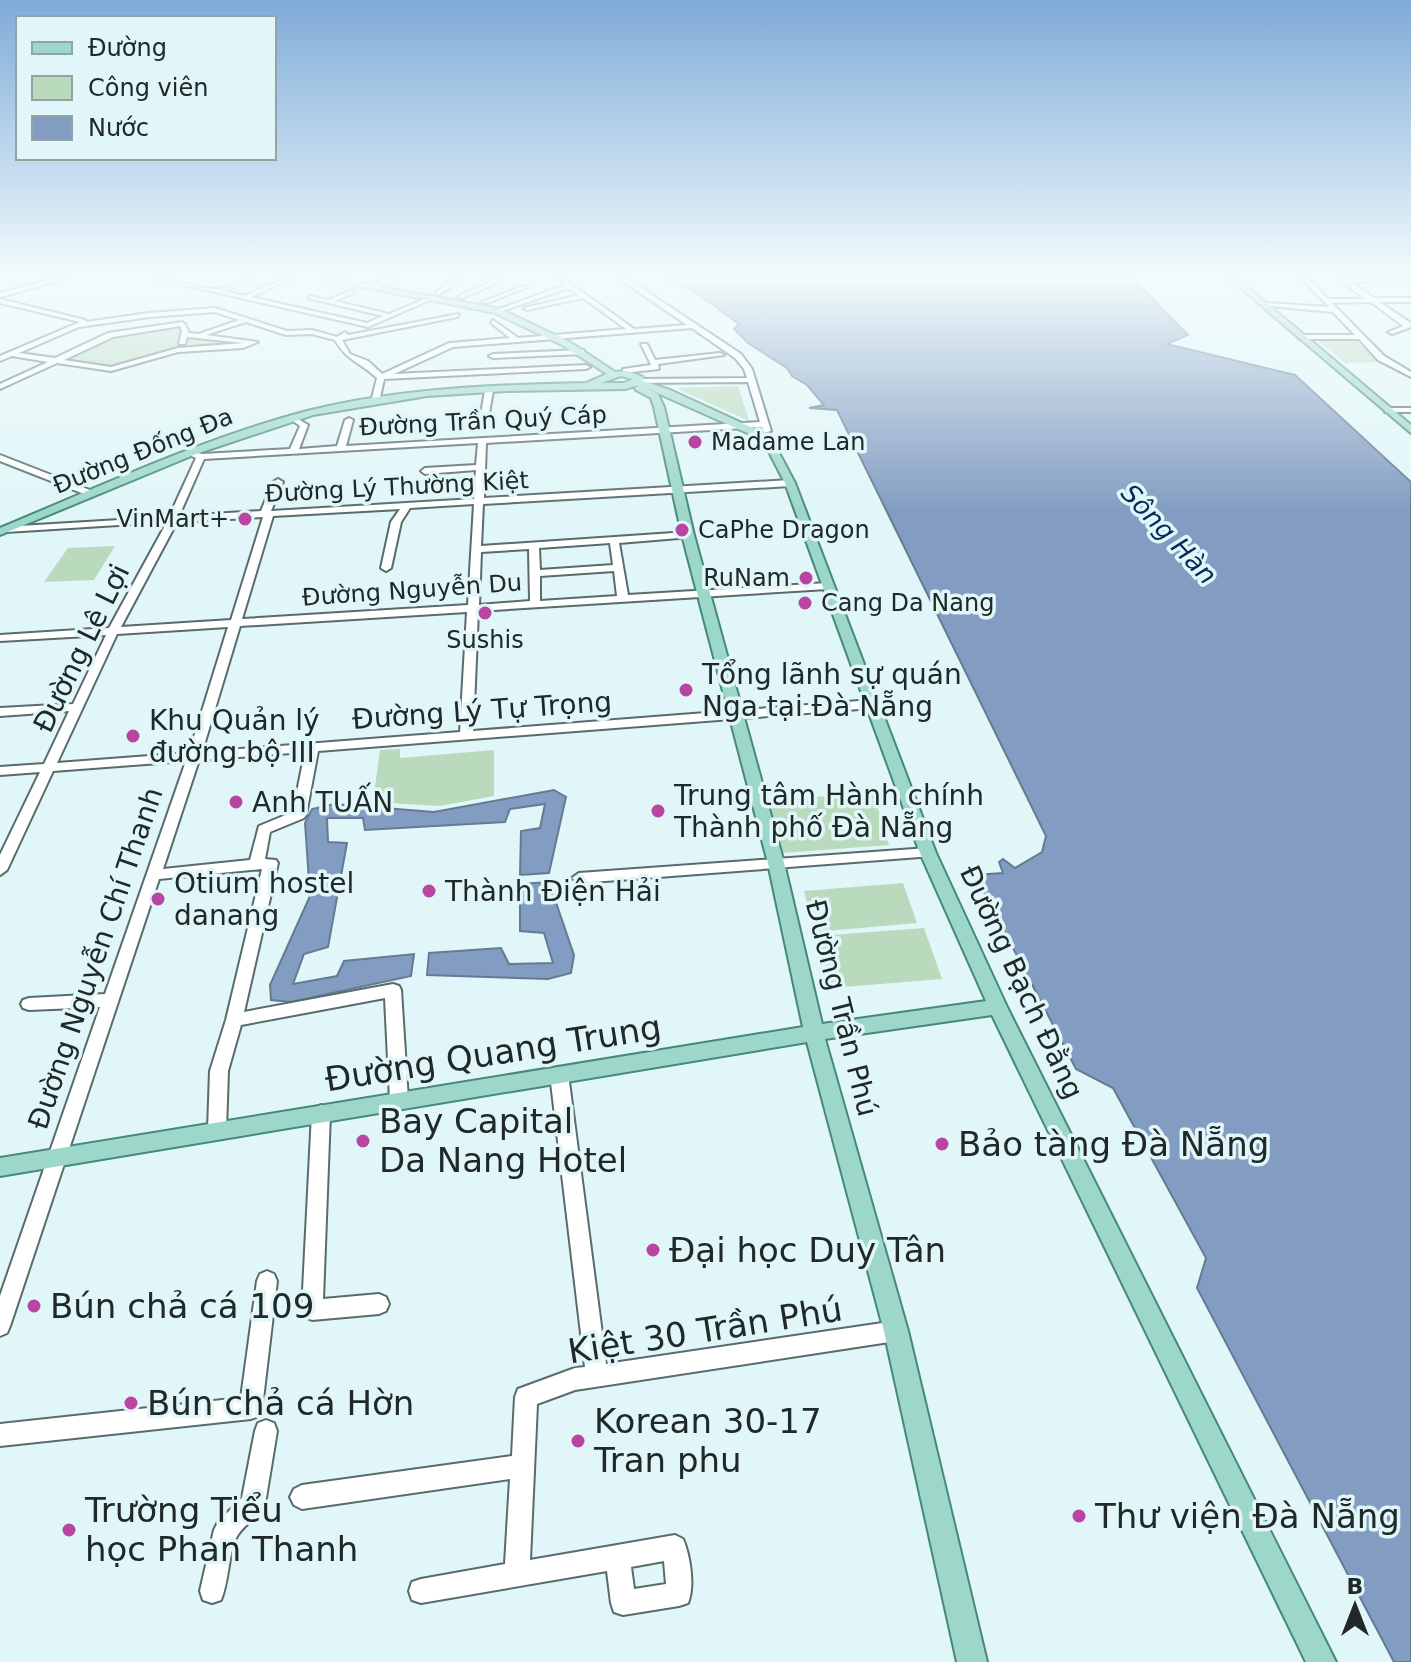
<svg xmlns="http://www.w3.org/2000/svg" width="1411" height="1662" font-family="'DejaVu Sans',sans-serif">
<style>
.green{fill:#b9dabd}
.water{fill:#829dc1;stroke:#657a93;stroke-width:2}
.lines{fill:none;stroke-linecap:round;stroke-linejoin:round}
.minor-casing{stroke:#596b6c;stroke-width:4}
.major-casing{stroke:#468979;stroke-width:4}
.minor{fill:#fff;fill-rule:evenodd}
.major{fill:#9dd7c9;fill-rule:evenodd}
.poi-dot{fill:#b846a1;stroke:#e1f6f8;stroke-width:3}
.labels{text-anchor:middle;stroke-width:7;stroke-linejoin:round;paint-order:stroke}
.far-street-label{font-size:24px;fill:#202828;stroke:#e1f6f8}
.far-poi-label{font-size:24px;fill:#202828;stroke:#e1f6f8;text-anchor:start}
.far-water-label{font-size:26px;font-style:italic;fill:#042a57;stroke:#e1f6f8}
.street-label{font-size:28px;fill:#202828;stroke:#e1f6f8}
.poi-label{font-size:28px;fill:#202828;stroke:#e1f6f8;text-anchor:start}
.near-street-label{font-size:34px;fill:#202828;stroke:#e1f6f8}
.near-poi-label{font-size:34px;fill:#202828;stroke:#e1f6f8;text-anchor:start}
</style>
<rect width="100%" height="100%" fill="#e1f6f8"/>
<g class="green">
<polygon points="180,324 186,335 254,341 248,346 178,350 119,368 59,361 108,337"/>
<polygon points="1355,339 1380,362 1345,363 1318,340"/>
<polygon points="738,386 749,421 678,389 679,388"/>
<polygon points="115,546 94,580 44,582 68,548"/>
<polygon points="400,749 400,758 494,750 494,796 440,806 373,802 380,750"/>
<polygon points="873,793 889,845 782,853 769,800"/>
<polygon points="903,883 917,923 815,932 804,891"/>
<polygon points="924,928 942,979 831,988 818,936"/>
</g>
<g class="water">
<polygon points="662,279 1133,279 1188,335 1167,344 1295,375 1411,482 1411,1662 1394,1662 1197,1288 1206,1258 1113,1088 1076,1069 975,875 1003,873 999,862 1003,859 1015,868 1042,852 1046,836 837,410 809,408 824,405 807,385 792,376 787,368 748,343 734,329 739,324 691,289"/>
<polygon points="554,790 566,797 549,873 520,875 521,831 540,828 545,804 510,809 505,822 365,830 363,818 327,818 328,842 347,843 328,947 304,954 293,984 337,976 344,961 414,954 411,976 291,1002 271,1000 270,985 310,896 305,823 312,809 334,804 434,812"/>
<polygon points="549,882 574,955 571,973 548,979 427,975 429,953 501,948 509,964 553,963 544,933 520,931 520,884"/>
</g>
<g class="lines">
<g class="minor-casing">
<g id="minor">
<polygon points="54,279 65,279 0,297 0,293"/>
<path d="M157,279C177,279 199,290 216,289C229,289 240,279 254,279L224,291L244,296L282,279H291L251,297L367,323L383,316L308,298L311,296L328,300L352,290L354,293L335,301L389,314L432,296L437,297L368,327Z"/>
<polygon points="384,279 393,279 375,288 370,287"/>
<polygon points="454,279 462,279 440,294 436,294 436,292"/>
<polygon points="480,279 500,281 463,298 459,298 459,296 490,282"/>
<path d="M557,279H564L634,329L687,325L620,279H628L741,354L752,369L771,431L764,433L762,427L486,443L484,498L790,480L795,483L790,486L483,504L481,546L688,532L693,535L691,537L619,543L628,595L827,583L832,586L827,589L478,611L473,731L872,700L878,704L872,708L318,751L306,815L304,818L270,832L265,859L276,860L278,863L244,1012L393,984L399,986L401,990L408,1100L405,1105L399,1107L393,1105L390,1100L385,998L241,1025L228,1071L226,1130L223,1135L217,1138L211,1135L208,1130L210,1071L226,1020L262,869L159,879L10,1326L7,1333L0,1336V1296L100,1007L29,1010L23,1008L21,1004L23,1000L29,998L105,994L186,761L53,771L7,870L0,875V855L40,772L0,775V767L44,764L69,711L0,716V708L73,704L106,635L0,641V635L109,628L167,522L6,532L3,531V527L169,517L196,458L189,455V451L202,454L290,449L300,426L289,418L293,416L308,425L299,449L337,446L345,420L349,418L353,420L346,446L760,422L748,382L636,383V379H639L747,378L744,369L735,358L692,328L453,347L394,374L586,365L590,367L586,369L384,379L379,402L375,404L371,402L377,378C360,362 347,361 335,340L312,334L286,335L246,322L206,335L258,342L243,348L178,352L111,371L57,363L0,389V384L48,362L12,356L0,361V356L80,322L0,303V299L85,320L86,322L149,313L215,308L287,331L312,330L337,337L345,332L348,335L459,314L457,317L342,340L350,354L368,361L382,374L449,343L510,338L491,323L493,320L518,338L626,329L583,298L527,310L524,308L579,295L569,288L499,312L494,311L565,285ZM215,312L239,320L199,334L189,333L185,324L182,322L108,333L55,358L19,353L79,327L149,317ZM180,326L182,331L179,344H185L187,337L244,343L178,348L111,367L64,360L113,337ZM478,443L476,465L425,468L421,471L425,474L476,470L474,499L271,511L283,482L278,479L273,482L261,511L179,516L204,459ZM474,504L468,605L242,619L273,516L400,509L391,522L381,568L386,571L391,568L401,522L410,508ZM263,517L231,620L121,627L177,522ZM610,543L613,565L540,570L539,548ZM529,549L530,601L479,605L481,552ZM614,571L617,596L540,601V576ZM467,612L460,732L202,752L240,626ZM228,627L189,753L57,763L117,634ZM305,752L293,812L259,826L250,860L163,869L199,760Z"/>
<polygon points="1302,279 1309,279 1328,299 1365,299 1339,279 1410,279 1351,283 1374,298 1411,298 1411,302 1379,302 1411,323 1411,327 1392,334 1388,332 1403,326 1371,302 1332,303 1384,356 1411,372 1411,377 1378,360 1359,339 1299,339 1302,335 1355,335 1333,312 1261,305 1264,303 1329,307"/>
<polygon points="523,286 528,287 487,303 482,302"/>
<polygon points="641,344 647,344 655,360 720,353 724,355 658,364 659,369 623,373 623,369 651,365"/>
<polygon points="581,350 584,350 584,354 493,358 489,356 493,354"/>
<polygon points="489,389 493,391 488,419 484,421 480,419 485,391"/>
<rect x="1385" y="408" width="26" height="4"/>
<polygon points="0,455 95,492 97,494 89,496 0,461"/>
<polygon points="928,848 933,850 935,853 933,856 579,883 572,878 579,873"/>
<path d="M559,1067L565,1069L568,1074L606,1364L896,1321L903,1324L906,1331L903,1338L896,1341L575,1390L537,1404L530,1560L675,1535L683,1539C690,1555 695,1586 688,1603L679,1606L623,1615L614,1612L611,1603L607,1571L421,1603L412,1600L409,1591L412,1582L421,1579L505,1564L510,1479L302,1509L294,1505L290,1497L294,1489L302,1485L512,1456L515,1397L518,1389L575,1368L585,1367L550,1074L553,1069ZM664,1561L666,1584L634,1589L631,1567Z"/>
<polygon points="321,1105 327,1108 330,1113 323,1299 379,1294 386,1297 389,1304 386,1311 379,1314 312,1320 305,1317 302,1310 312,1113 315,1108"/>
<polygon points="267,1271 274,1274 277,1281 262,1408 259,1416 251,1419 0,1446 0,1424 241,1398 257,1281 260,1274"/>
<path d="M266,1420L274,1423L277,1431L265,1504C259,1518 243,1524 236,1538C228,1555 229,1581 221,1600L212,1603L203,1600L200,1591L214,1530L218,1522L242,1498L255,1431L258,1423Z"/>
</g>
</g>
<g class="major-casing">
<g id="major">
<path d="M323,279H339L500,309L568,341L615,372L627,371L643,377V381L670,390L770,436L795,483L936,853L1007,1007L1336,1662H1306L992,1015L825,1039L908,1331L987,1662H957L884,1331L807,1042L0,1176V1158L803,1027L768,863L682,535L654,407L651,398L636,390L635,388L639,385L625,389L507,391L427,396L313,415L196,454L0,535V528C101,486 201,439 307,411C398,388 493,385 586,383L607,374L562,345L495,313ZM621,376L633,379L624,383H601ZM646,388L763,440L785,483L920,853L986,1001L822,1024L784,863L694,535L664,407L658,394Z"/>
<polygon points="1230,279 1238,279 1411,425 1411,433"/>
</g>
</g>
<use href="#minor" class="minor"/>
<use href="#major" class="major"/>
</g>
<linearGradient id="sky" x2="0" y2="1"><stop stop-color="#7fabd8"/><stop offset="0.54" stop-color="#f2fbfc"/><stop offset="1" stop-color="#f2fbfc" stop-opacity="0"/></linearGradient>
<rect width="1411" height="512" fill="url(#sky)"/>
<g class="poi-dot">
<circle cx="695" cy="442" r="8"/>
<circle cx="245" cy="519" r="8"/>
<circle cx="682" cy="530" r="8"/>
<circle cx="806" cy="578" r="8"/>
<circle cx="805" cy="603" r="8"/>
<circle cx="485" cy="613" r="8"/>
<circle cx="686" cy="690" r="8"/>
<circle cx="133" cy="736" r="8"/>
<circle cx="236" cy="802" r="8"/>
<circle cx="658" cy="811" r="8"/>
<circle cx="429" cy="891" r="8"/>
<circle cx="158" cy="899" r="8"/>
<circle cx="363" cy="1141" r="8"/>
<circle cx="942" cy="1144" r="8"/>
<circle cx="653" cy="1250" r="8"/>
<circle cx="34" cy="1306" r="8"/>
<circle cx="131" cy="1403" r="8"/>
<circle cx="578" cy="1441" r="8"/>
<circle cx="1079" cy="1516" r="8"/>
<circle cx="69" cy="1530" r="8"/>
</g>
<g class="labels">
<g class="far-street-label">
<text transform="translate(483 421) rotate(-3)" y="8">Đường Trần Quý Cáp</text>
<text transform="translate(143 451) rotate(-22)" y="8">Đường Đống Đa</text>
<text transform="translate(397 487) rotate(-3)" y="8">Đường Lý Thường Kiệt</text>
<text transform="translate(412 590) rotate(-4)" y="8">Đường Nguyễn Du</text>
</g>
<g class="far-poi-label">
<text x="711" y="450">Madame Lan</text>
<text x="229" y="527" text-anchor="end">VinMart+</text>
<text x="698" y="538">CaPhe Dragon</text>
<text x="790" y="586" text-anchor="end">RuNam</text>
<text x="821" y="611">Cang Da Nang</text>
<text x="485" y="648" text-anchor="middle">Sushis</text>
</g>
<g class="far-water-label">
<text transform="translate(1169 534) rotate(47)" y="9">Sông Hàn</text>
</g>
<g class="street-label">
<text transform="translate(81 648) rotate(-64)" y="10">Đường Lê Lợi</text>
<text transform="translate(482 710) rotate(-4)" y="10">Đường Lý Tự Trọng</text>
<text transform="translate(95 958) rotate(-71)" y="10">Đường Nguyễn Chí Thanh</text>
<text transform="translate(1022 982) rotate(65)" y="10">Đường Bạch Đằng</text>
<text transform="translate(842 1008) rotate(76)" y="10">Đường Trần Phú</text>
</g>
<g class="poi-label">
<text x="702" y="684">Tổng lãnh sự quán<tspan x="702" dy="32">Nga tại Đà Nẵng</tspan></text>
<text x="149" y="730">Khu Quản lý<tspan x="149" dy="32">đường bộ III</tspan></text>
<text x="674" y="805">Trung tâm Hành chính<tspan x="674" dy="32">Thành phố Đà Nẵng</tspan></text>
<text x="252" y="812">Anh TUẤN</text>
<text x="174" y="893">Otium hostel<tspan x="174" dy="32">danang</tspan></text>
<text x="445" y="901">Thành Điện Hải</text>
</g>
<g class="near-street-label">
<text transform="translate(493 1053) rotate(-9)" y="12">Đường Quang Trung</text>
<text transform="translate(705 1330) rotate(-9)" y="12">Kiệt 30 Trần Phú</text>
</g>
<g class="near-poi-label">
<text x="379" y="1133">Bay Capital<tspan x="379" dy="39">Da Nang Hotel</tspan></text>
<text x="958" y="1156">Bảo tàng Đà Nẵng</text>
<text x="669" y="1262">Đại học Duy Tân</text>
<text x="50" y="1318">Bún chả cá 109</text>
<text x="147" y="1415">Bún chả cá Hờn</text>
<text x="594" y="1433">Korean 30-17<tspan x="594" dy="39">Tran phu</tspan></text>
<text x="85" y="1522">Trường Tiểu<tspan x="85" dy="39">học Phan Thanh</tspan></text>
<text x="1095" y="1528">Thư viện Đà Nẵng</text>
</g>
</g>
<rect x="16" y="16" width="260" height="144" fill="#e1f6f8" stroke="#94a4a5" stroke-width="2"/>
<rect x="32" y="42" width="40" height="12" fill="#9dd7c9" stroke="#94a4a5" stroke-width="2"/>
<text x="88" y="56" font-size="24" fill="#202828">Đường</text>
<rect x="32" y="76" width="40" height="24" fill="#b9dabd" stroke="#94a4a5" stroke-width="2"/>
<text x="88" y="96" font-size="24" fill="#202828">Công viên</text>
<rect x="32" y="116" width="40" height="24" fill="#829dc1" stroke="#94a4a5" stroke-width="2"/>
<text x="88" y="136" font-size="24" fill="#202828">Nước</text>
<g transform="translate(1355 1606)" stroke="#e1f6f8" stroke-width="6" paint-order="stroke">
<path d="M0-6L14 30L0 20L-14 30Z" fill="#202828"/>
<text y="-12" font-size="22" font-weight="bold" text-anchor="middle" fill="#202828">B</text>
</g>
</svg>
